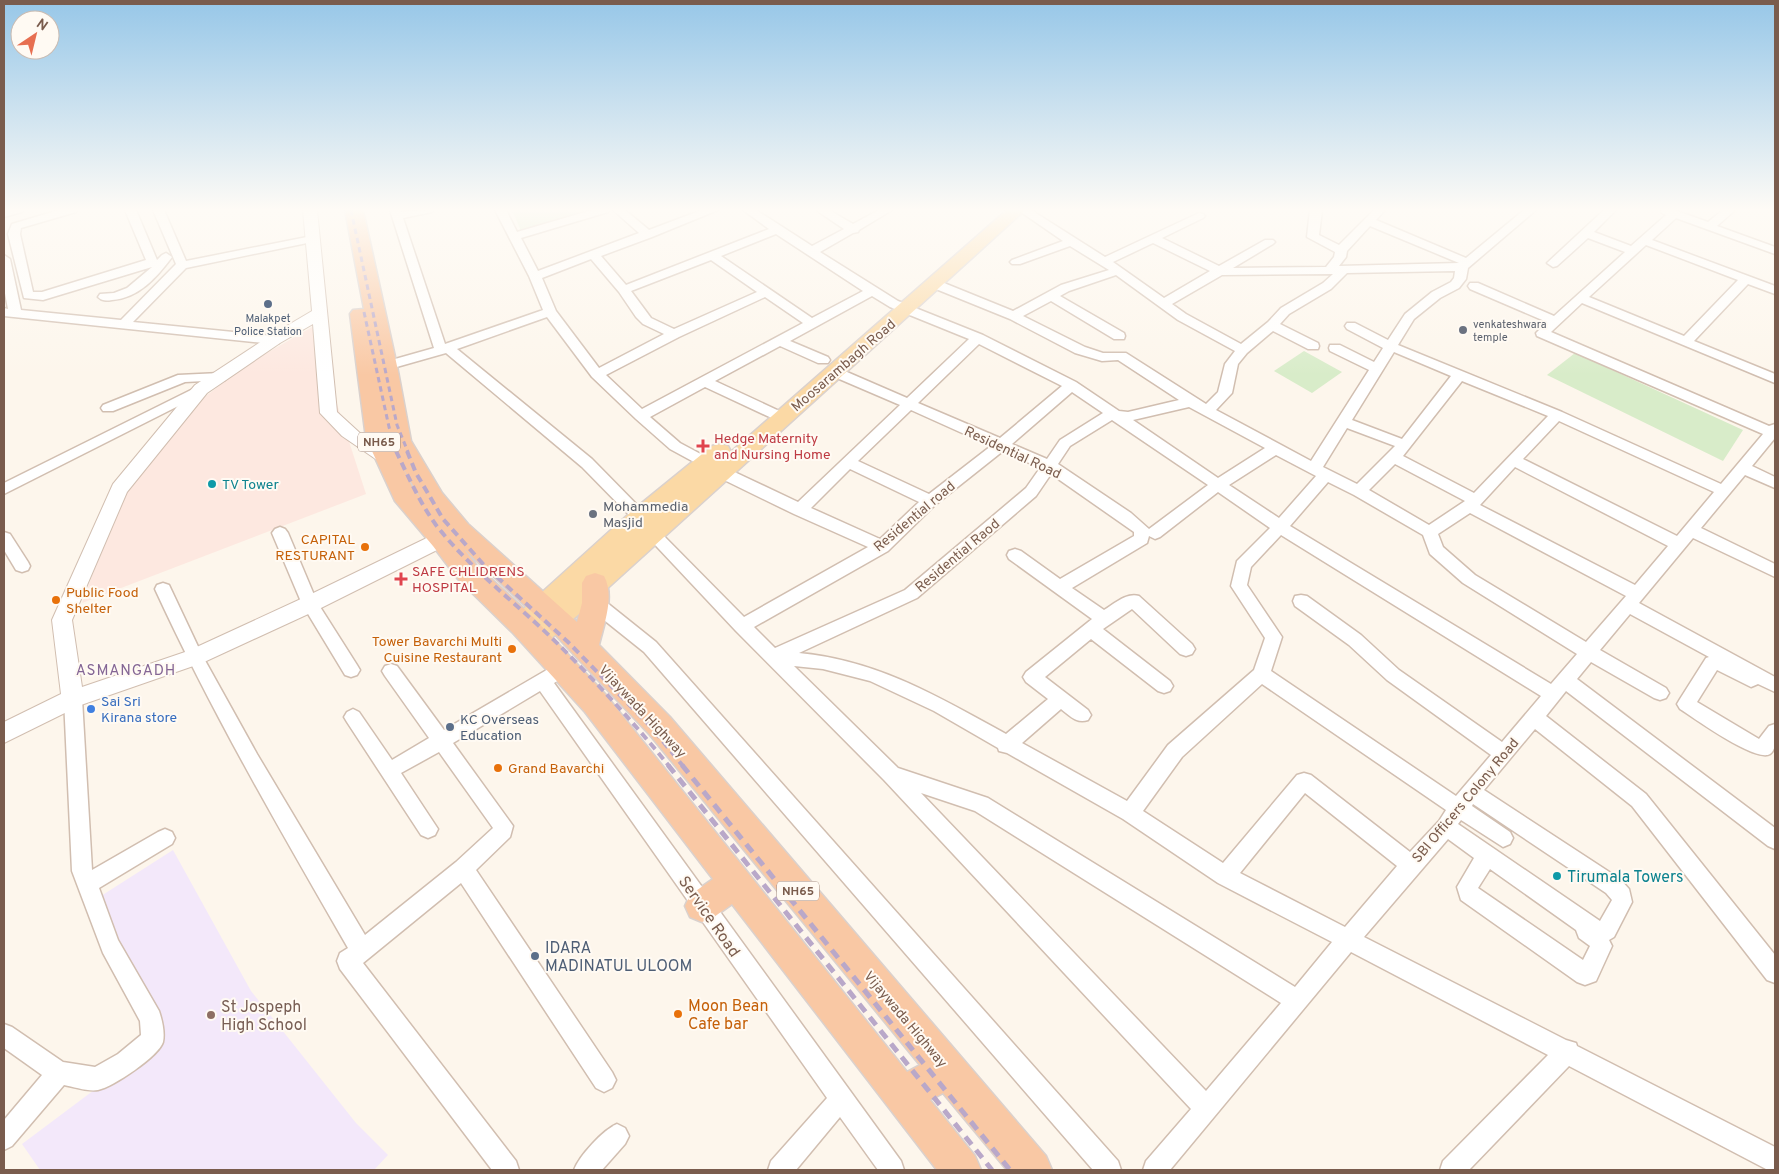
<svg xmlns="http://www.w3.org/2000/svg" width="1779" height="1174" font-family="Overpass,sans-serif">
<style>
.commercial{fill:#fde8e0}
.education{fill:#f3e8fa}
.green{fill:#d8ecc9}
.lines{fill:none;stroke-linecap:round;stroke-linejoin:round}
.minor-casing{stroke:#d1beb0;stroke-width:3}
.tertiary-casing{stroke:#d1beb0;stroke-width:2}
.primary-casing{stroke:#dad1cd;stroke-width:3}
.trunk-casing{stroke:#dad1cd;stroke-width:3}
.minor{fill:#fff;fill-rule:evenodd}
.tertiary{fill:#fff;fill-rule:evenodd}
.primary{fill:#fbd9a5;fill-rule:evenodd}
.trunk{fill:#f9c8a4;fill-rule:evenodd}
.rail-far2{stroke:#b9a8c9;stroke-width:3;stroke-dasharray:5.5 4;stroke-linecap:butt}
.rail-far1{stroke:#b9a8c9;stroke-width:4;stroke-dasharray:8 5;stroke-linecap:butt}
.rail{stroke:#b9a8c9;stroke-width:5;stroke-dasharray:10 7;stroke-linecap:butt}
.service-dot{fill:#5c6f8a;stroke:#fffaf3;stroke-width:2}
.worship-dot{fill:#6b7280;stroke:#fffaf3;stroke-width:2}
.health-dot{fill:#e0444e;stroke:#fffaf3;stroke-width:2}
.culture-dot{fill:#0f9aa8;stroke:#fffaf3;stroke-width:2}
.food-dot{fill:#e8710a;stroke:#fffaf3;stroke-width:2}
.shop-dot{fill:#3f7fe0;stroke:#fffaf3;stroke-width:2}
.education-dot{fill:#8d6e63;stroke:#fffaf3;stroke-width:2}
.labels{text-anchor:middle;stroke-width:4;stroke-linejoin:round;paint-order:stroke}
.far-service-label{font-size:11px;fill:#4e5e75;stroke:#fffaf3}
.far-worship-label{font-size:11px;fill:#5b616d;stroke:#fffaf3;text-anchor:start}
.shield{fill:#fffaf3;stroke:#a28b7f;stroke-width:1}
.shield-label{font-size:12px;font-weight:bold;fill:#7a5c4d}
.street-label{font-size:14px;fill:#7a5c4d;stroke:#fffaf3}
.health-label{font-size:14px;fill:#be3a42;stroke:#fffaf3;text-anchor:start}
.culture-label{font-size:14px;fill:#0d838f;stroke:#fffaf3;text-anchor:start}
.worship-label{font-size:14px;fill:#5b616d;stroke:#fffaf3;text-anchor:start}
.food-label{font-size:14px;fill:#c56008;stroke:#fffaf3;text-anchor:end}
.shop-label{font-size:14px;fill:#366cbe;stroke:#fffaf3;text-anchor:start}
.service-label{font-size:14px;fill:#4e5e75;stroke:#fffaf3;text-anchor:start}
.neighbourhood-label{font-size:15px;letter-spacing:1px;fill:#846695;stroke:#fffaf3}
.near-culture-label{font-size:16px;fill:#0d838f;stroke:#fffaf3;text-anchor:start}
.near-street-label{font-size:16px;fill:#7a5c4d;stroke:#fffaf3}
.near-service-label{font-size:16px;fill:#4e5e75;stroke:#fffaf3;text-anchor:start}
.near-food-label{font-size:16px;fill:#c56008;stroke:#fffaf3;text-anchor:start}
.near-education-label{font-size:16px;fill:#785e54;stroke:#fffaf3;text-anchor:start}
</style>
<rect width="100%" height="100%" fill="#fdf6ec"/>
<polygon class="commercial" points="312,327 366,494 82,603 119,504 143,469 206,396 246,365"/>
<polygon class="education" points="173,850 251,991 356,1123 388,1155 374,1170 40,1170 22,1144 161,1040 101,896"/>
<g class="green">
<polygon points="512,210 589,210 521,231"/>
<polygon points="1304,351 1342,372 1312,393 1274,371"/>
<polygon points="1575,353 1743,430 1723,461 1547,375"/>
</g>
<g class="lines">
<g class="minor-casing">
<g id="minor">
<polygon points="5,210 23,210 22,212 4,217"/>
<path d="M59,210H77L76,212L21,228L20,234L33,292H42L146,260L125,210H136L157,260L162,255L166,253L172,257C157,277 139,298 112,300C106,301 102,301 98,297L100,294L114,293L127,288L152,267L43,300L24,298L8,234L12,224Z"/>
<polygon points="153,210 164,210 186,261 312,236 316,237 318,239 312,242 186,268 133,322 274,336 279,337 280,340 279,343 274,344 4,316 4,308 8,309 4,288 4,255 10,259 21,310 121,320 176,264"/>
<path d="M390,210H401V212L433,210L432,212L403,218L445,344L543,310L529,276L495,210H506L517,232L592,210H609L608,212L521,238L538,271L639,233L613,210H625L649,230L702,210H718L652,237L601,256L626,285L769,229L743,210H756L812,246L844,229L816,210H829L853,224L879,210H892L859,230L858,232L853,233L820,252L898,301L983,335L1076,382L1119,411L1128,412L1179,400L1118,360L1102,361L1075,353L1010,319L931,287L929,284L931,281H939L1013,311L1061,285L1109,270L1070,246L1020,264H1012L1010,262L1012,260L1063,241L1018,210H1031L1105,257L1199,213L1203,214L1205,216L1203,218L1162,238L1219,266L1265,240H1273L1275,242L1273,244L1233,268L1326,267L1334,257L1335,252L1307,237L1310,210H1322L1319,235L1339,245L1374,210H1385L1376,220L1466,258L1524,210H1536L1468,268L1466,279L1459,288L1440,298L1414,319L1398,345L1562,412L1721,484L1763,434L1537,336L1536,333L1547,322L1470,289L1468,286L1470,283H1478L1554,316L1625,252L1588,238L1557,266L1553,267L1547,263L1604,210H1616L1594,232L1631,246L1666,215L1662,213L1661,210H1674L1708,222L1723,210H1735L1717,226L1775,247V254L1676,218L1652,240L1775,286V294L1748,284L1694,341L1775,374V383L1582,303L1551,332L1769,426L1775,424V438L1752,466L1775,477V488L1745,475L1701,528L1775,564V577L1693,538L1639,603L1775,677V692L1758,684L1751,687L1717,670L1697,702L1759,739L1769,726L1775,724C1775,733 1778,748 1770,754C1756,763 1694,718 1680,709L1677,704L1680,699L1706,658L1709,657L1630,614L1600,650L1666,688L1669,693L1666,698L1660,700L1654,698L1591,662L1577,679L1775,828V849L1768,846L1566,691L1546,716L1646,794L1775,955V983L1767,980L1632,806L1535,729L1484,790L1620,879L1629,889L1632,902L1614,937L1609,940L1612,946L1596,981L1585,985L1577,982L1461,900L1457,887L1474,858L1448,839L1364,937L1566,1040L1576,1043L1577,1046L1775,1147V1170L1766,1169L1569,1066L1469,1170H1440L1443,1161L1548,1055L1351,952L1170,1170H1143L1146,1161L1191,1109L884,780L736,631L643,532L646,528L651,526L656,528L744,617L868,547L794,514L716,476L714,472L716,468H726L798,502L900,405L830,375L828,372L830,369H840L907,398L969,339L890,307L872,296L790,341L828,357L830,360L828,363H818L780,346L715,381L788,415L790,418L788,421H778L705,387L650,417L680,443L710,459L712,463L710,467L705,468L670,449L636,419L592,377L547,317L457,349L592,459L645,513L648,517L645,521L640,523L635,521L582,467L446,353L386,370L381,369L379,366L381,363L434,348ZM1370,226L1459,263L1339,266L1346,257L1347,251ZM776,234L863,291L812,318L721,256ZM1153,243L1210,271L1164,298L1113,262ZM1646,245L1738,280L1684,336L1589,297ZM591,259L619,292L636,317L643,324L664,334L599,368L556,311L542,278ZM711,260L757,292L674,329L651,318L631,291ZM1455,271L1454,278L1451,282L1432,292L1405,314L1388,340L1355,323H1347L1345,326L1347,329L1383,348L1374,362L1340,345H1330L1329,348L1330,351L1369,370L1311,461L1216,410L1232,393L1238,364L1247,353L1273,331L1308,349H1318L1319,346L1318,343L1280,324L1289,314L1331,289L1347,273ZM1333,274L1323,283L1281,308L1268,322L1241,344L1186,314L1172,304L1222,275ZM1116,275L1178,320L1235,351L1225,364L1218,392L1206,404L1126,353H1103L1085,347L1023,316L1051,301L1114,339H1124L1125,336L1124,333L1060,296L1069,291ZM765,297L803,323L642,409L606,375L679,337ZM979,344L1062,386L1000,438L918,403ZM1394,352L1451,376L1402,439L1352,420ZM1462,381L1548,416L1474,493L1403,456ZM1072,392L1103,413L1060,440L1047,459L1012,444ZM1189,407L1265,448L1218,478L1133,420ZM911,410L991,446L929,494L858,461ZM1112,420L1208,485L1149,529L1131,513L1058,464L1070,446ZM1559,421L1714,492L1677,536L1523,459ZM1347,428L1395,446L1357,484L1323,467ZM1003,451L1040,468L1026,488L905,590L775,648L754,627L888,551L935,505ZM1276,455L1316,476L1279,518L1229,485ZM1395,464L1465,501L1429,525L1369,490ZM1515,467L1668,546L1635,585L1480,505ZM850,469L919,502L880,539L811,508ZM1051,474L1134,532V536L1060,579L1021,551L1015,549L1009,551L1007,555L1009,559L1092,619L1026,672L1023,677L1026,682L1048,699L1006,734C939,697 877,660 799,653L917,598L1036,496ZM1328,482L1354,495L1423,535L1430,554L1463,583L1577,654L1551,684L1290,526ZM1218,492L1270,528L1237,561L1231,586L1265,638L1254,670L1168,745L1127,801L1022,743L1061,709C1070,716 1077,724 1088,720L1091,715L1088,710L1045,677L1091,639L1158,691L1164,693L1170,691L1173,686L1170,681L1103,629L1132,609L1180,654L1186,656L1192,654L1195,649L1192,644L1139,596C1127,592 1114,604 1104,610L1072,588L1147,543L1149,536L1155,539L1160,537ZM1470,513L1626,596L1586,642L1475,575L1443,547L1438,534ZM1281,535L1541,696L1502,742L1399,670L1361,635L1307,596L1301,595L1295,596L1293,601L1295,606L1349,645L1387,680L1491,755L1456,796L1271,671L1282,637L1247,585L1251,567ZM794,666L823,669L870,681L934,711L998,748L999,751L1007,753L1123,819L1218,883L1332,942L1295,987L988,798L898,768ZM1262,684L1446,810L1439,821L1410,852L1311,775L1304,773L1297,775L1223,863L1143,811L1182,757ZM921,793L975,811L1281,1003L1206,1091ZM1305,793L1397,866L1345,927L1240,873ZM1473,804L1606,893L1612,900L1600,921L1458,824L1461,820L1503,847L1510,844L1513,838L1510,832L1472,806ZM1490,869L1576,930L1579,938L1590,946L1583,960L1478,888Z"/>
<polygon points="220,373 227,377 225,380 185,382 113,411 103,411 101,408 103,405 178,375"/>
<polygon points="201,385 206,386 208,389 206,392 4,494 4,483"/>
<polygon points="280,527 285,529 288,533 317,602 357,665 360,670 357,675 351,677 345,675 302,604 272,533 275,529"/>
<polygon points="4,532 10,534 28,562 30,566 28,570 22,572 16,570 4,550"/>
<path d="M163,583L169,585L202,655L257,754L365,935L456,862L493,828L439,752L401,773L438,829L435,835L428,838L421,835L347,722L344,717L347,712L353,709L359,712L392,760L429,738L385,676L382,671L385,666L391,664L397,666L444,730L557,664L563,662L569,664L572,669L569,674L554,683L901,1161L904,1170H878L840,1117L796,1170H768L771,1161L827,1098L540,691L453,743L513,826L510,837L476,870L612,1072L616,1080L612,1088L604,1092L596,1088L461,883L363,963L516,1161L519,1170H492L340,969L337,961L340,953L348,948C280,830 212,713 155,589L157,585Z"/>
<polygon points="595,597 601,598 656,642 1118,1161 1121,1170 1093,1170 644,652 589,608 587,603 589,598"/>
<path d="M73,692L79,694L82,699L92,870L158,832L165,829L172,832L175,838L172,844L99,888L118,940L159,1011C162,1020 165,1032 163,1042C159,1056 113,1087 98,1090C89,1092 74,1087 64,1085L12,1146L4,1150V1120L42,1075L4,1048V1024L12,1027L63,1062L95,1067L118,1054L141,1035L140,1021L103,953L72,871L64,699L67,694Z"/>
<path d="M617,1124L625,1128L629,1136L625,1144L602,1170H574C579,1156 603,1130 617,1124Z"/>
</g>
</g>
<g class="tertiary-casing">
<polygon id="tertiary" points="303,210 317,210 337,412 361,434 392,454 395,458 392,462 386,464 380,462 342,436 320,413 313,324 280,343 207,393 127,492 72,620 82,687 188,651 303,598 435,534 442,532 449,534 452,539 449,544 317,610 202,663 81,705 4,743 4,722 61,694 52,620 113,484 195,385 268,337 312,311"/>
</g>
<g class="primary-casing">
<path id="primary" d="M1007,210H1025L579,614C563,627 545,651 524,644L520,637L524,630L518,628L514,621L518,614L632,511L712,446L720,444L728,446L731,452Z"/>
</g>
<g class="trunk-casing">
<path id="trunk" d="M345,210H363L397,366L411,441L442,493L468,524L577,622L582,603V583L586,576L595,573L604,576C615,596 604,624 599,645L670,717L1046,1156L1052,1170H1007L943,1093L930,1100L975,1156L981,1170H937L732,904L714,917L702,922L690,917L685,906L690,895L713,879L585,712L513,633L458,579L433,546L395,501L366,438L350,314L353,310L364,309ZM403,468L420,497L414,491ZM464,549L547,626L650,735L920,1065L907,1072L605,694L533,617L476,565Z"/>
</g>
<use href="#minor" class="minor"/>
<use href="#tertiary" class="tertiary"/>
<use href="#primary" class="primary"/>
<use href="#trunk" class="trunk"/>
<g class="rail-far2">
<polyline points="351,210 397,425 408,452"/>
<polyline points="364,312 389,427 397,452"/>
</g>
<g class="rail-far1">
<path d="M396,451C408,476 420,503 436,525C472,571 520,606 561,647C599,685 636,725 669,766"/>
<polyline points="407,451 416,473 443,519 484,565 568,642 652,728 683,766"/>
</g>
<g class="rail">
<polyline points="668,765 992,1170"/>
<polyline points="682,765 1010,1170"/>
</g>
</g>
<linearGradient id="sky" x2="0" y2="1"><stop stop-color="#97c7e8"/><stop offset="0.56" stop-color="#fefbf6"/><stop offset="1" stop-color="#fefbf6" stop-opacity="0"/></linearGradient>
<rect width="1779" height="375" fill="url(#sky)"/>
<g class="service-dot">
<circle cx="268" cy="304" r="5"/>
<circle cx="450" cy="727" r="5"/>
<circle cx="535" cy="956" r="5"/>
</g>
<g class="worship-dot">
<circle cx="1463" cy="330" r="5"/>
<circle cx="593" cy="514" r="5"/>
</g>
<g class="health-dot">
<path d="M700.5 438.5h5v5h5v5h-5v5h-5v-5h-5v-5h5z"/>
<path d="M398.5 571.5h5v5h5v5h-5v5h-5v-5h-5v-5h5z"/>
</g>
<g class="culture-dot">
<circle cx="212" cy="484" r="5"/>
<circle cx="1557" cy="876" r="5"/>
</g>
<g class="food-dot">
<circle cx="365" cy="547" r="5"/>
<circle cx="56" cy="600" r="5"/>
<circle cx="512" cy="649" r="5"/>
<circle cx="498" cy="768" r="5"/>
<circle cx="678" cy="1014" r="5"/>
</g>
<circle class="shop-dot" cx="91" cy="709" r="5"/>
<circle class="education-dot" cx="211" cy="1015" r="5"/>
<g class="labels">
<g class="far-service-label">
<text x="268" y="322">Malakpet<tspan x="268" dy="13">Police Station</tspan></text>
</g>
<g class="far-worship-label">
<text x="1473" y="328">venkateshwara<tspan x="1473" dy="13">temple</tspan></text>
</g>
<g class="shield">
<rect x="358" y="432.5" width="42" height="19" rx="4"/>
<rect x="777" y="881.5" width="42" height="19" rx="4"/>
</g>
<g class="shield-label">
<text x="379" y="446">NH65</text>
<text x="798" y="895">NH65</text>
</g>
<g class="street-label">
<text transform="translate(843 365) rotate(-41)" y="5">Moosarambagh Road</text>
<text transform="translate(1013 452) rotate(25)" y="5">Residential Road</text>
<text transform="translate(914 516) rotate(-40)" y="5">Residential road</text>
<text transform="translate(957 555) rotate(-40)" y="5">Residential Raod</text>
<text transform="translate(643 711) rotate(47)" y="5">Vijaywada Highway</text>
<text transform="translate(1465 800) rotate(-50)" y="5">SBI Officers Colony Road</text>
<text transform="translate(906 1019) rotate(50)" y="5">Vijaywada Highway</text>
</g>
<g class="health-label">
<text x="714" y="443">Hedge Maternity<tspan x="714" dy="16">and Nursing Home</tspan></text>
<text x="412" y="576">SAFE CHLIDRENS<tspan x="412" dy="16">HOSPITAL</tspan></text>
</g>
<g class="culture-label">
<text x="222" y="489">TV Tower</text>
</g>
<g class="worship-label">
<text x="603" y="511">Mohammedia<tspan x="603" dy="16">Masjid</tspan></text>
</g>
<g class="food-label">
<text x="355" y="544">CAPITAL<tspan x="355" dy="16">RESTURANT</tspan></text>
<text x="66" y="597" text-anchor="start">Public Food<tspan x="66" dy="16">Shelter</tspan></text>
<text x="502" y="646">Tower Bavarchi Multi<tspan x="502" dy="16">Cuisine Restaurant</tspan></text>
<text x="508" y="773" text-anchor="start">Grand Bavarchi</text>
</g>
<g class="shop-label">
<text x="101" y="706">Sai Sri<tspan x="101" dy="16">Kirana store</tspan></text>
</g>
<g class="service-label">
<text x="460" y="724">KC Overseas<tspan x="460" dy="16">Education</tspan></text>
</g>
<g class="neighbourhood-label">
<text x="126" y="675">ASMANGADH</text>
</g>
<g class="near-culture-label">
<text x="1567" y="882">Tirumala Towers</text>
</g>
<g class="near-street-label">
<text transform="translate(710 916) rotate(55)" y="6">Service Road</text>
</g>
<g class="near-service-label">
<text x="545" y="953">IDARA<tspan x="545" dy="18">MADINATUL ULOOM</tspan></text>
</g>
<g class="near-food-label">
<text x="688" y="1011">Moon Bean<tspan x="688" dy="18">Cafe bar</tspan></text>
</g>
<g class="near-education-label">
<text x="221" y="1012">St Jospeph<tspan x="221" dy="18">High School</tspan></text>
</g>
</g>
<rect width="1779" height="1174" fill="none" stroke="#7a5c4d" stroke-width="10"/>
<g transform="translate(35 35) rotate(35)"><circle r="24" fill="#fffaf3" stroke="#cabbb1"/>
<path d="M0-4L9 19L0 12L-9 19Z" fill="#e76f51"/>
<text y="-8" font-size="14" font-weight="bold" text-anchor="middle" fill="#7a5c4d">N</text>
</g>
</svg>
